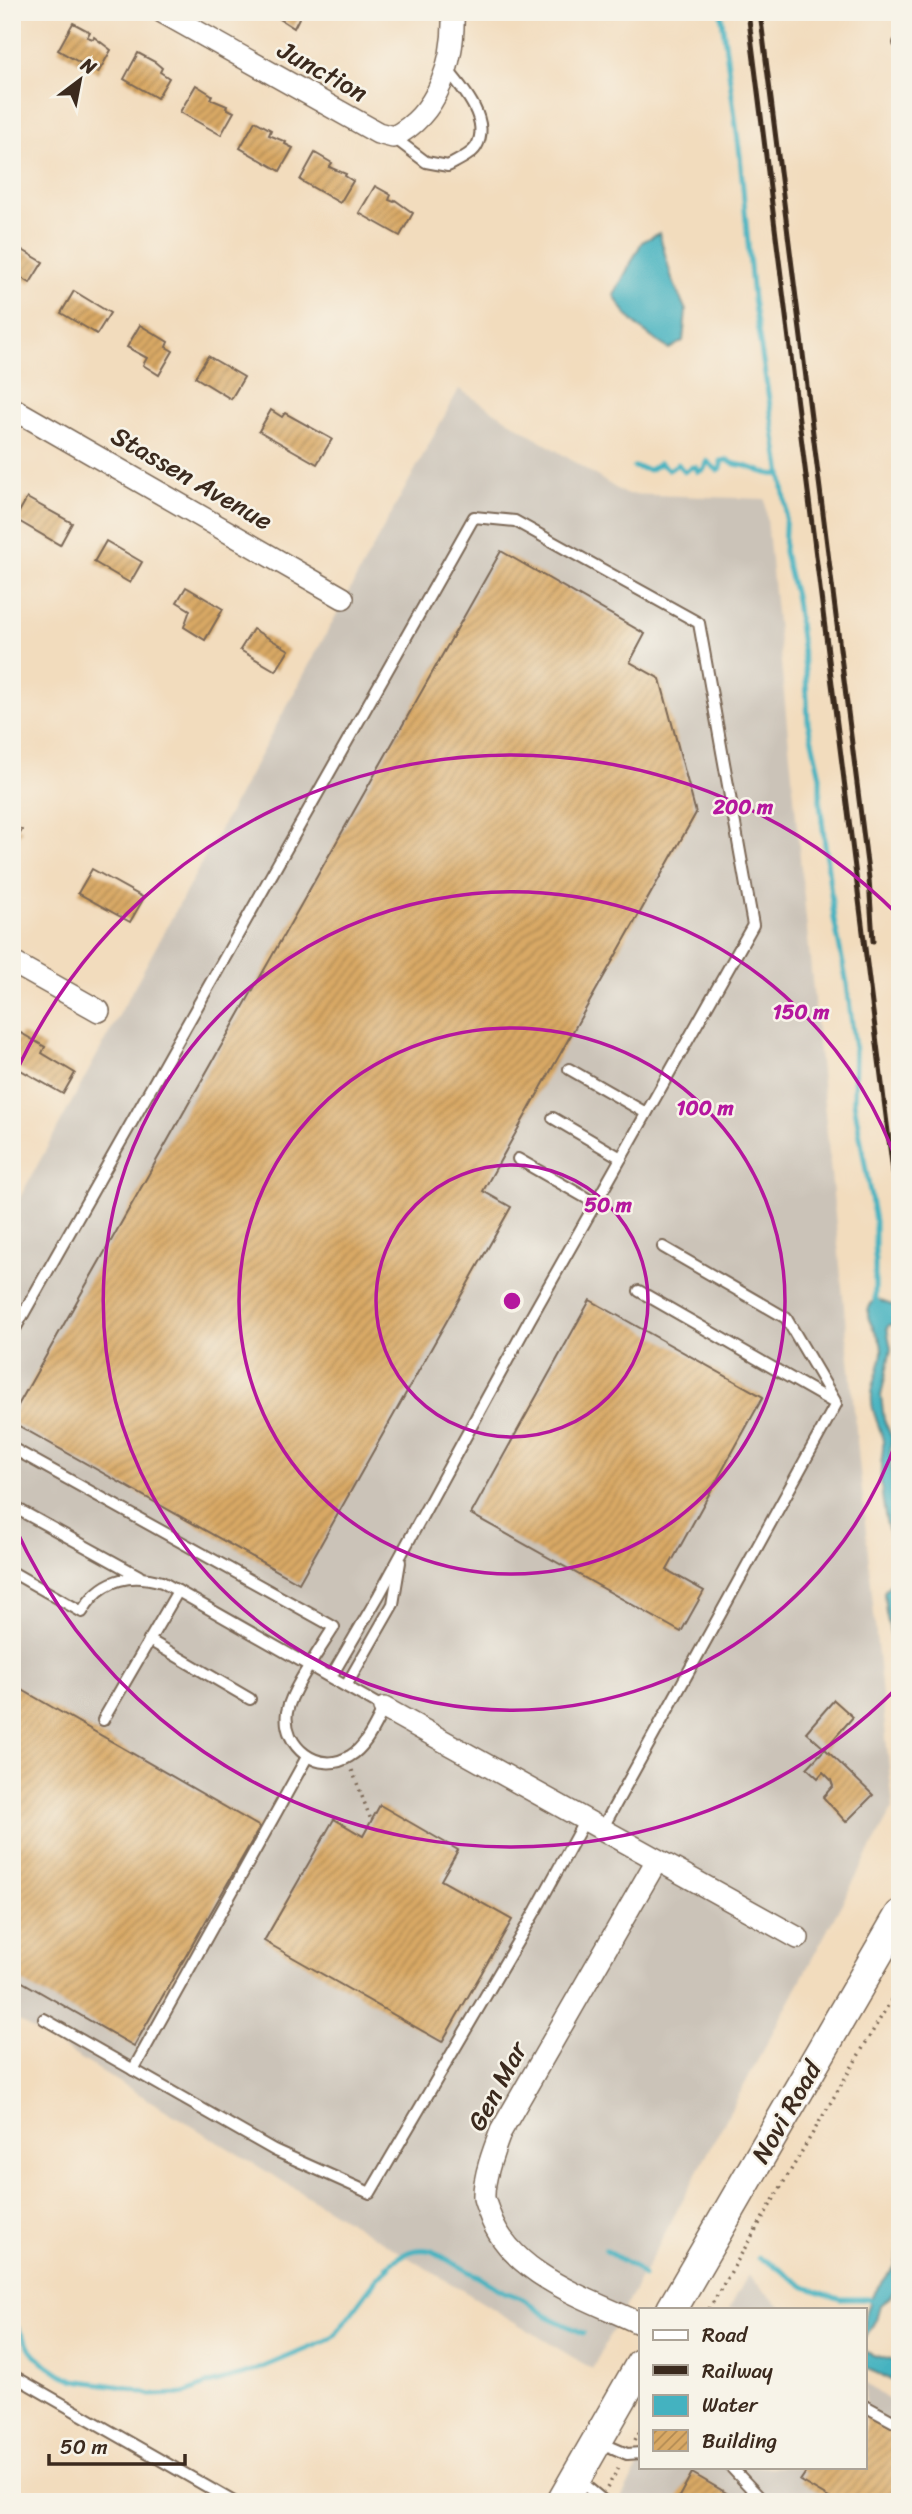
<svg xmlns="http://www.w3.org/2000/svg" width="912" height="2514" font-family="Sriracha,sans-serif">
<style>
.industrial{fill:#cbc3b8}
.water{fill:#44b2c0;stroke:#406e6f;stroke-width:2}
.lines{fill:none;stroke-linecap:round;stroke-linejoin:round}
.stream{stroke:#44b2c0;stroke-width:5}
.building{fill:url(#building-hatch)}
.lane-casing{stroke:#7b6856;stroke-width:14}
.street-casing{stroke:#7b6856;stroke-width:24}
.secondary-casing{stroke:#7b6856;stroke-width:33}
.path{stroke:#7b6856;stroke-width:3.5;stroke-dasharray:2 5;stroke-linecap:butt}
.lane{stroke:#fff;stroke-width:10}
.street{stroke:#fff;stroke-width:21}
.secondary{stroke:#fff;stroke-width:30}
.rail{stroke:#3b2a1e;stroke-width:5}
.ring{fill:none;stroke:#b5179e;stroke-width:3.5}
.labels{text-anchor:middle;stroke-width:5;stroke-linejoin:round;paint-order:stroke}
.street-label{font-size:26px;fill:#3b2a1e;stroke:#f7f3e8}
.centre{fill:#b5179e;stroke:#f7f3e8;stroke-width:3.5}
.ring-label{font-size:21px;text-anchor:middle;font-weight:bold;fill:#b5179e;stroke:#f7f3e8;stroke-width:5;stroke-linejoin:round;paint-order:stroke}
</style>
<defs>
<pattern id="building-hatch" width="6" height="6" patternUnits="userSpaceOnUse" patternTransform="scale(1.75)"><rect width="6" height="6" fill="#d9a965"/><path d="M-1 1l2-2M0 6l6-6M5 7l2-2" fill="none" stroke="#b18a53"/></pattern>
</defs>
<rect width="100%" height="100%" fill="#f7f3e8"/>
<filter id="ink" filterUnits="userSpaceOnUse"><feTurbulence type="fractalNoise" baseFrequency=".0143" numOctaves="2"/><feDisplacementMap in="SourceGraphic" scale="14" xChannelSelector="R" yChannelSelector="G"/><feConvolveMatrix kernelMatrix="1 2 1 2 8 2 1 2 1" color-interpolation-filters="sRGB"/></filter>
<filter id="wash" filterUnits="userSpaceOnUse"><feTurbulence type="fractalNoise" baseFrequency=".00686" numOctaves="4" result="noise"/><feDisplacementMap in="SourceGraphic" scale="28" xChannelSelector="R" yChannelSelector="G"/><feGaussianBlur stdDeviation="1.57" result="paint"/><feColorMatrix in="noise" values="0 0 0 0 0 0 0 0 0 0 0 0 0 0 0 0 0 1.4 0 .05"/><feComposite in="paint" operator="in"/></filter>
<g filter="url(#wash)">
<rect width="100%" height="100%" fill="#f2dcbd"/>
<g class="industrial">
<polygon points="459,389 625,494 765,499 893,1808 592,2369 12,2017 12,1212"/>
<polygon points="748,2275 783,2309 729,2309"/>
<polygon points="865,2383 900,2408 900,2502 619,2502 641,2463 641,2467 865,2467"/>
</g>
<g class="water">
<path d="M659,233L672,279L686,311L683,341L669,349C645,334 627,320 614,295L642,242Z"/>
<path d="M875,1299L900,1308V1323L889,1325L887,1328L891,1349L881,1396L884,1420L892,1438L890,1455L900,1557C886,1539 880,1490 881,1468C881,1459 884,1450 883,1441C881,1427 870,1411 872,1394C873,1380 881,1367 882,1352C884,1331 855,1320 875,1299Z"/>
<polygon points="900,1571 900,1582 894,1590 892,1601 900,1641 900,1677 886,1613 884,1592"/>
<polygon points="900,2246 900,2280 890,2297 880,2305 876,2319 865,2339 865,2316 873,2295 895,2265"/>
<path d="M865,2350C873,2359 888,2356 900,2364V2383L865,2368Z"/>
</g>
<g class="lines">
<g class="stream">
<polyline points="721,12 740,155 753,299 786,506 784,552 796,600 806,678 808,723 820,776 820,803 834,919 847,984 855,1049 854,1102 875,1221 875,1299 879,1304"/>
<path d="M634,467L650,470L660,463L669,470L678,464L684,472L692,467H696L698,472L704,469L707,461L717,470L721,468V461L727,460C735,466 740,464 749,467C761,471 769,476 782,474"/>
<polyline points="605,2250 634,2267 644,2276"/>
<polyline points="758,2258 771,2263 805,2287 840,2299 868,2299 876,2303"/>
<path d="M12,2319L35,2356L61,2374L75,2380L124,2387L151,2395L184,2394L208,2384L249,2373L328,2340L335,2335L378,2277L390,2267L387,2266C402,2255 413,2246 432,2251L505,2292L523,2299L548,2317L583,2333"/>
</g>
</g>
<g id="blocks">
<g class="building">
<polygon points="269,12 302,12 294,28"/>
<polygon points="73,23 90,32 87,37 93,39 94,37 111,50 98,73 58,50"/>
<polygon points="138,53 155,62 162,68 160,72 169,78 157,98 124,79"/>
<polygon points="196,85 212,95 210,99 227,106 226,108 234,112 221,135 180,112"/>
<polygon points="255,121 271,130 269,135 286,142 285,144 293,148 280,171 240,148"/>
<polygon points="315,153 332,163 329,167 346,174 345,176 353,181 340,203 300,180"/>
<polygon points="375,186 391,195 389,200 394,202 395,200 413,213 400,236 359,213"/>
<polygon points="12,244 43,262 30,283 12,272"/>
<polygon points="74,291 110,313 97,334 61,313"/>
<polygon points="140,325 168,342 166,347 173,351 159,375 143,365 147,358 127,347"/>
<polygon points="208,356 244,377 231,399 195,377"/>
<polygon points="271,410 282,417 285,413 332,439 317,464 259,431"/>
<polygon points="27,498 72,523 60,545 15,519"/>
<polygon points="106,541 142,562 130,583 94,562"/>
<polygon points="501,551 645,634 630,662 660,679 696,813 483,1191 511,1207 299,1583 12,1422 12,1416"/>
<polygon points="186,587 223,609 205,640 184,627 190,610 177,602"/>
<polygon points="253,629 289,650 276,671 240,650"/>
<polygon points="12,824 22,830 12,847"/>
<polygon points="92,869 144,898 130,922 78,893"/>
<polygon points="21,1033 45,1047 42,1053 75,1073 63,1094 12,1065 15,1057 12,1056 12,1047"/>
<polygon points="590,1300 763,1397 667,1570 704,1591 681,1632 471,1514"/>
<polygon points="12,1684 260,1827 134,2046 12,1976"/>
<polygon points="834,1700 853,1717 825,1749 873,1795 846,1822 823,1797 833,1786 831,1780 823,1772 818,1778 807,1768 825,1749 806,1732"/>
<polygon points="380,1805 458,1850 441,1880 512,1920 442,2042 264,1941 334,1819 363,1836"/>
<polygon points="865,2412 900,2432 900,2502 836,2502 800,2481 806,2472 796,2467 865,2467"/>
<polygon points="692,2473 742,2502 676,2502"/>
</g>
</g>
</g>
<g filter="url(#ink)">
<use href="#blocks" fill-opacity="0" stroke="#7b6856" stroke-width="2"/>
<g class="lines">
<g class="lane-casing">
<g id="lane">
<polyline points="899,43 900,42"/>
<path d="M393,137L426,162L448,166C457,161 471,155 476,147C492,121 462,87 446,68"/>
<polyline points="569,1069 646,1113"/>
<polyline points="553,1118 621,1158"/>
<polyline points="518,1159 595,1203"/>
<polyline points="663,1247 786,1318 835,1401"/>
<polyline points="12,1334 474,517 515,521 699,623 753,925 530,1319 379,1595 331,1677"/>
<path d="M12,1448L334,1627C321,1648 291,1690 287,1712C282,1746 319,1776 350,1756C367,1746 375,1724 384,1708L162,1582C129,1572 100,1580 82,1612L12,1572"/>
<polyline points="12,1506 139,1576"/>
<polyline points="149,1640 250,1699"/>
<polyline points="346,1686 393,1604 400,1562"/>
<polyline points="103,1720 178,1591"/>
<polyline points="602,1829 836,1404 639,1291"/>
<polyline points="44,2019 274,2150 370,2193 536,1910 585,1820"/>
<polyline points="133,2070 307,1757"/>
<polyline points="12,2375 234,2502"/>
<polyline points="865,2406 900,2425"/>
<polyline points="599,2442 627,2454 641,2453"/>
<polyline points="731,2467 764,2502"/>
<polyline points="577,2479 605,2502"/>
</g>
</g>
<g class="street-casing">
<g id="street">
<path d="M162,12L378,133L393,137C438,115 455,61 453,12"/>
<polyline points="12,408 343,598"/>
<polyline points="12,962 99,1011"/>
<polyline points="384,1708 798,1938"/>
<path d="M641,2324C587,2298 510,2275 489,2213C488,2209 485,2203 484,2198C483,2178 494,2149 501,2131L657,1860"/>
</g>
</g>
<g class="secondary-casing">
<g id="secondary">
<polyline points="672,2309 900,1915"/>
<polyline points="562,2502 641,2364"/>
</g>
</g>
<g class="path">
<polyline points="352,1770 371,1820"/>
<polyline points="709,2309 900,1985"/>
<polyline points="635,2440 641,2429"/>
<polyline points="607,2488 621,2464"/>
</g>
<use href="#lane" class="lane"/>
<use href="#street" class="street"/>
<use href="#secondary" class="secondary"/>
<g class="rail">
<polyline points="748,12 900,1228"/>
<polyline points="760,12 869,879 873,941"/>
</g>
</g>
</g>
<g class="ring">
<circle cx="512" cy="1301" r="136"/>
<circle cx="512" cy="1301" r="273"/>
<path d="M899 1434A409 409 0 1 1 899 1168"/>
<path d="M898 1687A546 546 0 0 1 13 1523M13 1079A546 546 0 0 1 898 915"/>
</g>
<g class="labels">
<g class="street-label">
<text transform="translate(323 71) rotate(29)" y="9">Junction</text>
<text transform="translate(192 478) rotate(30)" y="9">Stassen Avenue</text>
<text transform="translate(497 2086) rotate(-62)" y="9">Gen Mar</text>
<text transform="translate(786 2112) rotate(-60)" y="9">Novi Road</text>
</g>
</g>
<circle cx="512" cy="1301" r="10" class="centre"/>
<g class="ring-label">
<text x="743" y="814">200 m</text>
<text x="801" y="1019">150 m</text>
<text x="705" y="1115">100 m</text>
<text x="608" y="1212">50 m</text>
</g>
<rect width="912" height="2514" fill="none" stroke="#f7f3e8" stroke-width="42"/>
<rect x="639" y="2308" width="228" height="161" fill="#f7f3e8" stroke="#aca397" stroke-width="2"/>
<rect x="653" y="2330" width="35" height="10" fill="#ffffff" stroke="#aca397" stroke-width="2"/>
<text x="702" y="2342" font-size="21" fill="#3b2a1e">Road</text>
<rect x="653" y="2365" width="35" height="10" fill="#3b2a1e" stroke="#aca397" stroke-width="2"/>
<text x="702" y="2378" font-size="21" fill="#3b2a1e">Railway</text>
<rect x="653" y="2395" width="35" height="21" fill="#44b2c0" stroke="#aca397" stroke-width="2"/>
<text x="702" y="2412" font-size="21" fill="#3b2a1e">Water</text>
<rect x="653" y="2430" width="35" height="21" fill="url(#building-hatch)" stroke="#aca397" stroke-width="2"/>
<text x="702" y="2448" font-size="21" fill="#3b2a1e">Building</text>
<g transform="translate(80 80) rotate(32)" stroke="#f7f3e8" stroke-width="5" paint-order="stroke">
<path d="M0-5L12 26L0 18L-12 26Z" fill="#3b2a1e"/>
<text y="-10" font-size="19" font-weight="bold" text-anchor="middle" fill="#3b2a1e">N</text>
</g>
<path d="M49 2454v10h136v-10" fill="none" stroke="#3b2a1e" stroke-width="3.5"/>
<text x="60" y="2454" font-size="21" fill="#3b2a1e" stroke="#f7f3e8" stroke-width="5" paint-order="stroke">50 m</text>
</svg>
